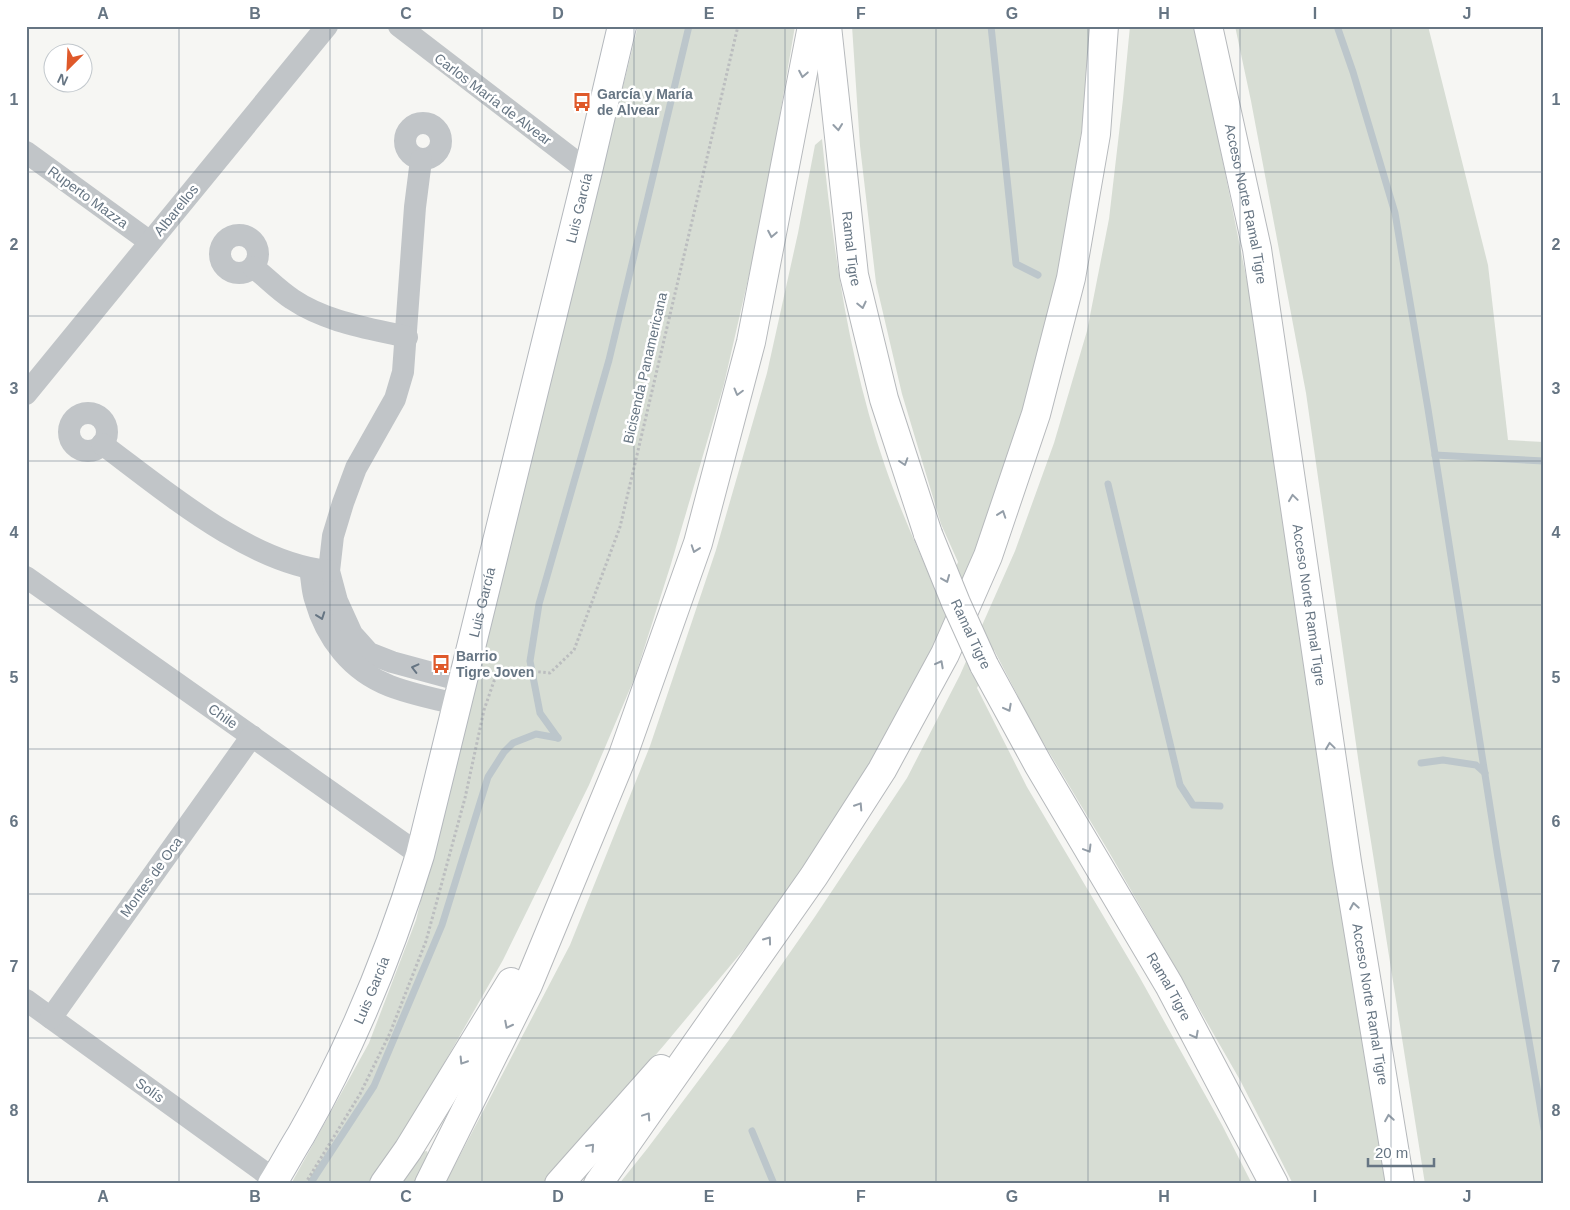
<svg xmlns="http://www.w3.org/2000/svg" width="1570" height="1210" font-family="Arial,sans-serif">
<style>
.green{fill:#d7ddd4}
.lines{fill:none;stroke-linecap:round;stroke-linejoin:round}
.stream{stroke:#bcc6cb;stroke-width:7}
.secondary-casing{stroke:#b4b8bd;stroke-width:30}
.highway-casing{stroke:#b6b9bc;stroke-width:30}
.path{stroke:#bbbdbf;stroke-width:3;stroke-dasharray:2.5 2.5;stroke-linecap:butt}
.street{stroke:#c1c5c8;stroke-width:22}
.secondary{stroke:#fff;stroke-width:28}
.highway{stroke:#fff;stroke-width:28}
.highway-bridge-casing{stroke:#b6b9bc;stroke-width:30;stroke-linecap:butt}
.highway-bridge{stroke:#fff;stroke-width:28}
.oneway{stroke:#949ea8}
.oneway2{stroke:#667583}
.grid{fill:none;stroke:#667583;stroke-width:1;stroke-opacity:0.55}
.labels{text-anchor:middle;stroke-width:5;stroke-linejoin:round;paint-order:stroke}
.poi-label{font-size:14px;font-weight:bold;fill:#667583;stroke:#fff;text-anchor:start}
.street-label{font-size:14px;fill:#667583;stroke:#fff}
.neatline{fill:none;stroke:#667583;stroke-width:2}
.grid-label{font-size:16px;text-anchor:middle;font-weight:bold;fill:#667583}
</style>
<rect width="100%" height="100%" fill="#f6f6f3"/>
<g class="green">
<polygon points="638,26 795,26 763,214 724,384 671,564 635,677 589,785 503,960 414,1116 373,1184 291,1184 369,1043 416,920"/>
<path d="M852,26H1090L1086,99L1063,261L1035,377L996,503L947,629L861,783L780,906L665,1044L544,1184H445L570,945L650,746L716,550L767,373L798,233L815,145L822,139C833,250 849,361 885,466C901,513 922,558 942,603L958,562L941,524L902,394L876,283L860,146Z"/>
<polygon points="1130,26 1194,26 1203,64 1264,365 1388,1184 1293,1184 1240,1080 1109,852 1035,729 994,650 977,688 1027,787 1140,978 1222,1125 1252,1184 619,1184 647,1149 732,1036 814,918 907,778 960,675 1015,551 1054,443 1087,331 1109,219 1123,99"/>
<polygon points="1235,26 1428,26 1488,265 1508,440 1544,442 1544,1184 1425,1184 1360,772 1306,393 1251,101"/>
<polygon points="427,1151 430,1161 418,1184 396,1184 416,1153"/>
</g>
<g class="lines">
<g class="stream">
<polyline points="991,26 1016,264 1038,275"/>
<polyline points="1337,26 1353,72 1395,213 1428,409 1498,858 1544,1129"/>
<polyline points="1435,455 1544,461"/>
<polyline points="1108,484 1180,785 1193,805 1220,806"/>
<polyline points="558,738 540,713 530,661 539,604 609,360 689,26"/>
<polyline points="1421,763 1443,760 1476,765 1485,773"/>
<polyline points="752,1131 774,1184"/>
<polyline points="310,1184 374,1086 442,925 488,777 504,752 513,743 536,734 558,738"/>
</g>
<g class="secondary-casing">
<g id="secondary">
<path id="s1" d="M272,1184C282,1168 291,1151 301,1135C352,1046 390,953 420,855L588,171L622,26"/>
</g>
</g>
<g class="highway-casing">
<g id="highway">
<path id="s2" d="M827,26L854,275L884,399L928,534"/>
<path id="s3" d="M1208,26L1257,249L1347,862L1400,1184"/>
<path id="s4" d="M984,665L1038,764L1169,985L1274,1184"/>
<polyline points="384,1184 408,1150 511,982"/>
<polyline points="429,1184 528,985 623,755 698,543 751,342 812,26"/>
<polyline points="559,1184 661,1069"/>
<polyline points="598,1184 814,876 882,770 945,654 988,556 1036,414 1071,278 1096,134 1104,26"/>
</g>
</g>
<polyline class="path" points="305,1184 360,1094 390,1033 426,941 465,798 484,710 494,681 508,669 550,673 574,650 620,527 738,26"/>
<g class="street">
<polyline points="399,26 588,171"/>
<circle cx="423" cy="141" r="18"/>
<polyline points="26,152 150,242"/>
<polyline points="421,160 415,207 403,372 395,399 356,468 343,503 333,536 329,571 337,601 352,634 369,653 392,662 462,681"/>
<circle cx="239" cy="254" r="19"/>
<path d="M253,267C266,277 278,290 292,299C326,322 368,328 407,337"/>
<polyline points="26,394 327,26"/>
<circle cx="88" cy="432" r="19"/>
<path d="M102,444C164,490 250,564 329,571"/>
<path d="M310,569C312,579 312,590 315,599C326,638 351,671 390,686C411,694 434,699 457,704"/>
<polyline points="26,577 420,855"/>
<polyline points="26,1000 275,1180"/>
<polyline points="51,1018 252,736"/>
</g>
<use href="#secondary" class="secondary"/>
<use href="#highway" class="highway"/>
<g class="highway-bridge-casing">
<polyline id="highway-bridge" points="928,534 956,603 984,665"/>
</g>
<use href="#highway-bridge" class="highway-bridge"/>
</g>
<defs><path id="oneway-chevron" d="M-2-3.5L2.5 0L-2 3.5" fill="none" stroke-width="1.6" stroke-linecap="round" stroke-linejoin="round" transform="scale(1.25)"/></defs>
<g class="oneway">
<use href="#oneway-chevron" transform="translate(803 74) rotate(101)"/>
<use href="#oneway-chevron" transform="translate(838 127) rotate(84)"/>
<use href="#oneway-chevron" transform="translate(772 234) rotate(101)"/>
<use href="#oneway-chevron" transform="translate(862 305) rotate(77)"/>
<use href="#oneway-chevron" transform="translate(738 392) rotate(105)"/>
<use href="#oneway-chevron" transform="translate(904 462) rotate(72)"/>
<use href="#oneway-chevron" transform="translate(1293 498) rotate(-98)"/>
<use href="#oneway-chevron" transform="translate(1002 514) rotate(-71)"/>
<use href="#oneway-chevron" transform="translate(695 549) rotate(109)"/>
<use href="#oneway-chevron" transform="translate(946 579) rotate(68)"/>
<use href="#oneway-chevron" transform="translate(940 664) rotate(-62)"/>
<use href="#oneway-chevron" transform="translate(1008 708) rotate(62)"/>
<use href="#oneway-chevron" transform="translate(1330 746) rotate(-98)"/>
<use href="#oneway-chevron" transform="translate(859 806) rotate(-57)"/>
<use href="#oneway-chevron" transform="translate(1088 849) rotate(59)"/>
<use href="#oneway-chevron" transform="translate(1354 906) rotate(-100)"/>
<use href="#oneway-chevron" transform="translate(768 940) rotate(-54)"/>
<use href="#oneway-chevron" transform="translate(508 1025) rotate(117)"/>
<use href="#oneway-chevron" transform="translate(1195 1035) rotate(62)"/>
<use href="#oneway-chevron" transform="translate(463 1061) rotate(122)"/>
<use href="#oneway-chevron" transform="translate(647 1116) rotate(-56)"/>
<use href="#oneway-chevron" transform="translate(1389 1118) rotate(-99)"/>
<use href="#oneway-chevron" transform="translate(591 1147) rotate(-48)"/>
</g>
<g class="oneway2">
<use href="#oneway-chevron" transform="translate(321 616) rotate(70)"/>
<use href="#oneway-chevron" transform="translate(415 668) rotate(-166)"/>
</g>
<path class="grid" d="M179,26V1184M330,26V1184M482,26V1184M634,26V1184M785,26V1184M936,26V1184M1088,26V1184M1240,26V1184M1391,26V1184M26,172H1544M26,316H1544M26,461H1544M26,605H1544M26,749H1544M26,894H1544M26,1038H1544"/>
<defs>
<g id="bus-bare" transform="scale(1.5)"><path d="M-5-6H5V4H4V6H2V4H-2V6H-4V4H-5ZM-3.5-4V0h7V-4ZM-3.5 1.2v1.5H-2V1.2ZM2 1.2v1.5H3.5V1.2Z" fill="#df592a" stroke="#fff" stroke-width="2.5" paint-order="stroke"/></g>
</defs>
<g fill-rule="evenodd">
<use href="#bus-bare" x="582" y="102"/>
<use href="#bus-bare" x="441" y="664"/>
</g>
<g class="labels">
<g class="poi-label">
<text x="597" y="99">García y María<tspan x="597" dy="16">de Alvear</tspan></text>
<text x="456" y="661">Barrio<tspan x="456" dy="16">Tigre Joven</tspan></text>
</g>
<g class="street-label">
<text transform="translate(493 99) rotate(37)" y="5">Carlos María de Alvear</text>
<text transform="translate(88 197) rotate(36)" y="5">Ruperto Mazza</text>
<text dy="5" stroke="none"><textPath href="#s3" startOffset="182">Acceso Norte Ramal Tigre</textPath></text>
<text dy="5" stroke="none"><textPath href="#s1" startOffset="1028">Luis García</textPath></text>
<text transform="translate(176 210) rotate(-51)" y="5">Albarellos</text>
<text dy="5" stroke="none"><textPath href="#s2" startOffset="224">Ramal Tigre</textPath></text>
<text transform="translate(645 368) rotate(-77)" y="5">Bicisenda Panamericana</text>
<text dy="5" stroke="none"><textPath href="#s1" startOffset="622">Luis García</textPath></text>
<text dy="5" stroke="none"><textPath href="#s3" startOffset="588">Acceso Norte Ramal Tigre</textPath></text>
<text transform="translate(971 634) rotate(65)" y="5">Ramal Tigre</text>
<text transform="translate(223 716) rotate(35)" y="5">Chile</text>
<text transform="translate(151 877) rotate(-54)" y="5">Montes de Oca</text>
<text dy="5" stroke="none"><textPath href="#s4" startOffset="371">Ramal Tigre</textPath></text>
<text dy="5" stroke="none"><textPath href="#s1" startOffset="218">Luis García</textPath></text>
<text dy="5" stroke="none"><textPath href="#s3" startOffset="992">Acceso Norte Ramal Tigre</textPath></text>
<text transform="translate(150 1090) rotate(36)" y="5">Solís</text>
</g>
</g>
<rect width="1570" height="1210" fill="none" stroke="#ffffff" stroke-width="55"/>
<g transform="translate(68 68) rotate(204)"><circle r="24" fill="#ffffff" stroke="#c2c8cd"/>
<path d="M0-4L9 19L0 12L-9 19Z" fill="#df592a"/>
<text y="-8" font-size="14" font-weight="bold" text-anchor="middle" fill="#667583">N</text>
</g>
<path d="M1368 1158v8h66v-8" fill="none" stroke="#667583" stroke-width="2.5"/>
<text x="1375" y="1158" font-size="15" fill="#667583" stroke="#ffffff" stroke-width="4" paint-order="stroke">20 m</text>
<rect x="28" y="28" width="1514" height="1154" class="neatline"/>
<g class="grid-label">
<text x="103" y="19">A</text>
<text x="255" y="19">B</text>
<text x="406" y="19">C</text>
<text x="558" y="19">D</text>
<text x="709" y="19">E</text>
<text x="861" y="19">F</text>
<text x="1012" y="19">G</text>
<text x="1164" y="19">H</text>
<text x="1315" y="19">I</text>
<text x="1467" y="19">J</text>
<text x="14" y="105">1</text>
<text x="1556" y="105">1</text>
<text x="14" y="250">2</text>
<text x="1556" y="250">2</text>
<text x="14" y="394">3</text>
<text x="1556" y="394">3</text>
<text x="14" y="538">4</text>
<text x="1556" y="538">4</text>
<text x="14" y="683">5</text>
<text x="1556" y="683">5</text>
<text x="14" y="827">6</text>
<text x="1556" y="827">6</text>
<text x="14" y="972">7</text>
<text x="1556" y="972">7</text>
<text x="14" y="1116">8</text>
<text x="1556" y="1116">8</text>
<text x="103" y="1202">A</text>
<text x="255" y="1202">B</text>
<text x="406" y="1202">C</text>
<text x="558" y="1202">D</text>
<text x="709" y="1202">E</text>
<text x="861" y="1202">F</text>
<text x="1012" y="1202">G</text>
<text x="1164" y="1202">H</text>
<text x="1315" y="1202">I</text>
<text x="1467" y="1202">J</text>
</g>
</svg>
